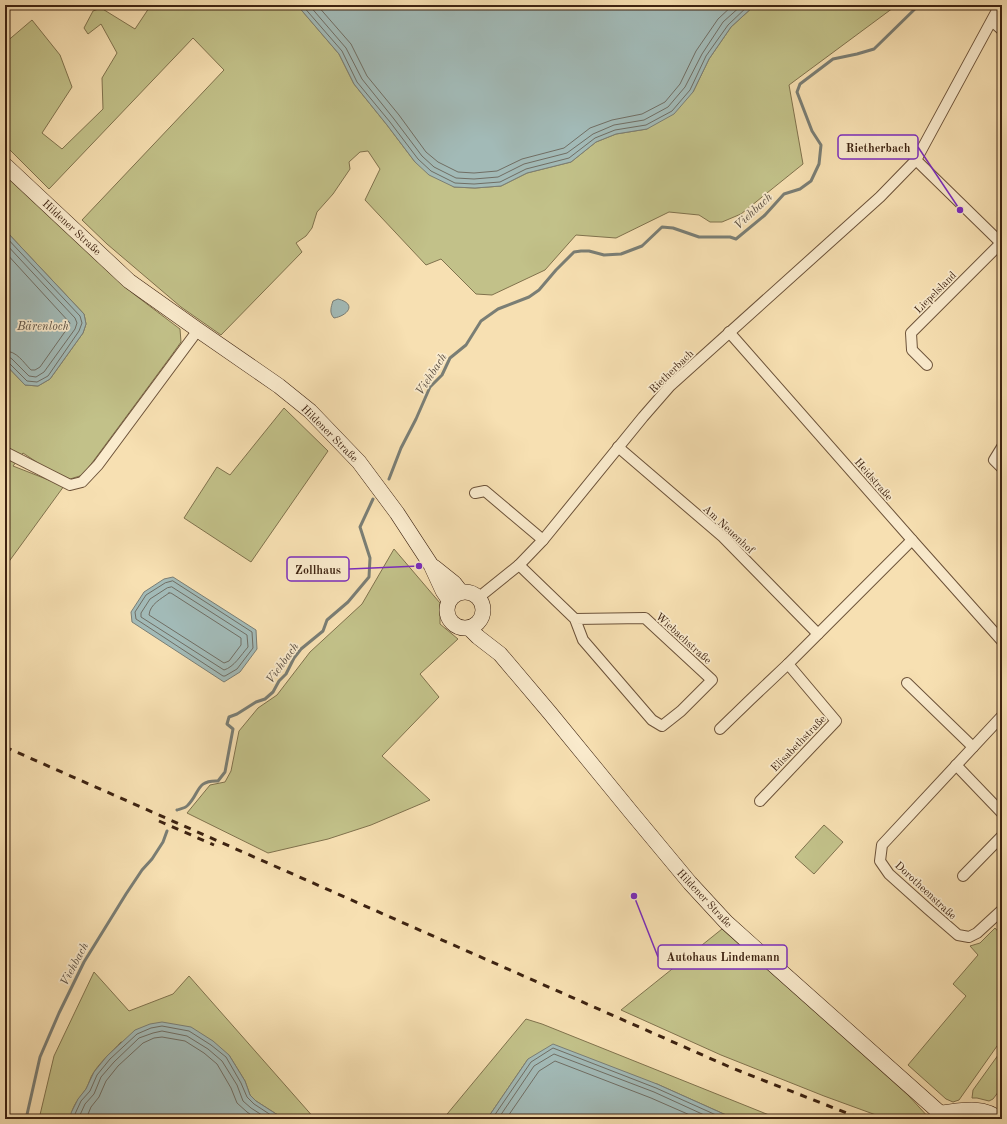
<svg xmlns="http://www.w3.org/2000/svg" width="1007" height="1124" font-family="'Old Standard TT',serif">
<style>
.green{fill:#c2c189;stroke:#80724d}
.water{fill:#a2bab7;stroke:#7a7e75}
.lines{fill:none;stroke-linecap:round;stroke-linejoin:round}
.shore{stroke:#706e64;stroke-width:1}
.stream{stroke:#7a7e75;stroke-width:3}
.street-casing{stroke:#6c5239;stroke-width:12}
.secondary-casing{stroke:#3e2311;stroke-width:16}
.street{stroke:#faebcd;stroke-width:10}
.secondary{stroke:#faebcd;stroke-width:15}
.rail{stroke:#3e2311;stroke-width:3;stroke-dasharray:7 7;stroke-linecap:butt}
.labels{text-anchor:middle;stroke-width:3.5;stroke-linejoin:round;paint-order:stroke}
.street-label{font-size:11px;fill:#3e2311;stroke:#faebcd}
.water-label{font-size:12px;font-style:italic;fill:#5c5043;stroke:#faebcd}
.leader{fill:none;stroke:#7b2cbf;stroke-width:1.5}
.callout-dot{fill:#7b2cbf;stroke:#faebcd;stroke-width:1.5}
.callout{fill:#faebcd;stroke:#7b2cbf;stroke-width:1.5}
.callout-label{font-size:12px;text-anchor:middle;font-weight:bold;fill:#3e2311}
</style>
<rect width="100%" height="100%" fill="#f7e0b2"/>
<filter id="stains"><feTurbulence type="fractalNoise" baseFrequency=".005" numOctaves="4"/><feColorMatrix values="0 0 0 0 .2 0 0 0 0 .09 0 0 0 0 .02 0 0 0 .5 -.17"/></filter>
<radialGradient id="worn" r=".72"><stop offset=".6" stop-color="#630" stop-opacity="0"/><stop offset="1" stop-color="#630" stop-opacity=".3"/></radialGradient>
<g class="green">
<polygon points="151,5 298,6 339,54 354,84 387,125 415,162 454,187 475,188 501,186 527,173 571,162 596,142 616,134 647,129 693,92 709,59 731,27 755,5 897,5 789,85 803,164 741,214 722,222 710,222 699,215 669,212 616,238 576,235 545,270 492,295 476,294 441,259 426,265 365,200 380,169 368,151 360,152 349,162 350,169 333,194 317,212 312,228 306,236 296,243 302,252 221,335 181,307 107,244 82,220 224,70 193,38 49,189 5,145 5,43 32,20 60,55 72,87 42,133 62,149 103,109 102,78 117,53 101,24 88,34 84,28 93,11 101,8 135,29"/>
<polygon points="5,174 122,284 135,295 180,329 181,342 171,356 83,475 70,479 41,465 23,453 13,466 64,486 5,567 5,364 25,385 38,386 50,379 83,333 86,324 84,314 5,230"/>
<polygon points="284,408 328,451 251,562 184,518 217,467 230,475"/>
<polygon points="394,549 440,603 440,624 458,639 420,674 439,697 382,756 430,800 371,825 328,839 268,853 187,813 210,785 225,782 231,771 239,731 258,708 277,695 310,652 362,604"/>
<polygon points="824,825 843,842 814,874 795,857"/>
<polygon points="995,928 1002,936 1002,1039 959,1100 953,1102 946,1099 908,1065 966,996 953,984 978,955 970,946 980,943"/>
<polygon points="722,929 908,1095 930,1119 887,1119 824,1096 721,1055 621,1010"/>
<path d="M94,972L129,1011L173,994L189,976L315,1119H284L256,1101L250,1095L245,1081L229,1055L121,1042C112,1052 101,1061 94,1072C90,1077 89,1084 86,1089C79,1099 71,1106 71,1119H39L54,1056Z"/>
<polygon points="526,1019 542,1024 779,1119 735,1119 657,1084 528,1059 487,1119 443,1119"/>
<polygon points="1001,1051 1002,1051 1002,1087 993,1099 989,1101 977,1098 972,1098 973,1090"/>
</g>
<g class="water">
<polygon points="297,5 755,5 731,27 709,59 693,92 674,114 647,129 616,134 596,142 571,162 527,173 501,186 475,188 454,187 429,175 415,162 387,125 354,84 339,54"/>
<polygon points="5,230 84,314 86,324 83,333 50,379 38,386 25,385 5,364"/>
<path d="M338,299C358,304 347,316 334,318C329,313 331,307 333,301Z"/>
<polygon points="173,577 256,630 257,649 240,672 224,682 132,622 131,612 144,592 164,579"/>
<polygon points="162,1022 191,1027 213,1041 229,1055 245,1081 250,1095 256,1101 284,1119 71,1119 71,1113 78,1099 86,1089 94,1072 107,1056 135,1030 150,1024"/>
<polygon points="553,1044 657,1084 735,1119 487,1119 528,1059"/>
</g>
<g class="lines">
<g class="shore">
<polyline points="302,5 342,51 357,82 390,122 418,159 431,171 455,183 474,184 500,182 526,169 569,158 595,138 615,130 646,125 672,111 690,90 706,56 728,25 749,5"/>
<polyline points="309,5 346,48 362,79 394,119 422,156 434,167 456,178 474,179 498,177 524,164 567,153 593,134 614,125 644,120 668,107 685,87 702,54 723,22 742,5"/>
<polyline points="317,5 351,44 367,76 399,115 426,152 438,162 458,172 474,173 497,171 522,159 564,148 590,128 612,120 642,114 665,102 680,84 696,51 718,19 733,5"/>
<polyline points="5,236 80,316 82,323 79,331 48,376 37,382 27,381 9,363 5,362"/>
<polyline points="5,243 75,318 77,323 75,329 44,372 36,377 29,376 12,359 9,357 5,357"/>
<path d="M5,252L70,323L69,326L40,367L35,370H31C23,362 17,351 5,351"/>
<polygon points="173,581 252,632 253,648 237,669 225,676 223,676 136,619 135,612 146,595 165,583"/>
<path d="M172,587L247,635L248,647C241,655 234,667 224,670L141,617V613L150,599L167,588Z"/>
<path d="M169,593H171L241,638V645L229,661L224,663L149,615C150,604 161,599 169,593Z"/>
<polyline points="75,1119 75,1114 81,1101 90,1091 97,1075 110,1059 137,1034 151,1028 162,1026 189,1031 211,1045 226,1057 241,1083 247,1097 254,1104 277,1119"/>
<polyline points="80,1119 80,1115 85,1104 94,1094 101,1077 114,1062 139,1038 153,1033 162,1031 187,1036 208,1049 222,1061 237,1085 243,1101 251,1108 268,1119"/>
<polyline points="86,1119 91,1107 99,1097 106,1081 118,1066 143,1043 154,1038 162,1037 185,1041 204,1053 217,1064 231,1088 237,1103 247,1112 257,1119"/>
<polyline points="492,1119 531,1062 553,1048 656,1088 725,1119"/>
<polyline points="498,1119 534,1066 554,1054 654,1092 713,1119"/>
<polyline points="506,1119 539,1071 555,1061 651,1098 699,1119"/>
</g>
<g class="stream">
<polyline points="389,479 401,448 416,419 430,387 442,375 450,358 466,345 481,321 498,309 529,297 539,290 556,270 574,252 581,251 589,251 604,255 621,254 642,246 662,227 673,228 699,237 730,237 736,239 765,215 784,194 800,189 811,181 819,164 821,145 812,131 797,92 800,84 833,59 857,54 874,49 919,5"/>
<path d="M177,810C180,809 186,808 188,805C200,793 196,780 218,781L225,772L233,729L227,724L229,717L237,714L256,702L265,699L273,692L279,681L286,674L294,658L301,649L323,631L327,620L348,602L369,577L370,558L360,527L373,499"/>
<polyline points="26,1119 40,1057 59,1013 84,962 126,894 142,870 152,859 163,842 167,831"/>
</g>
<g class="street-casing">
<g id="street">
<polyline points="992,21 1002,30"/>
<polyline points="916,160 1002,244"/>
<polyline points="729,332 912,540 1002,641"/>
<polyline points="927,365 912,350 911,333 1002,242"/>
<polyline points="618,447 723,537 818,634"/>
<polyline points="1002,447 994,460 1002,468"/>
<polyline points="5,452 70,485 82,482 98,465 198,330"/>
<polyline points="475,493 485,491 543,540"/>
<polyline points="519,565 575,619 583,640 652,720 662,726 681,711 712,680 645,618 575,619"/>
<polyline points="478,598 519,565 543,540 643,417 670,386 880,197 916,160 1000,5"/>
<polyline points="907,683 973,747"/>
<polyline points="1002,716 882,845 880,861 889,874 928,909 958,935 969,937 977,933 1002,910"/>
<polyline points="720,729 751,699 788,664 912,540"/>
<polyline points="956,765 1002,813"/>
<polyline points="760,801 836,721 788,664"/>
<polyline points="963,876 1002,836"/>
</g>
</g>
<g class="secondary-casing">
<g id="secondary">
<polyline points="5,165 129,281 198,330 279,386 310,411 359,462 397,513 431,565 443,591 449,600"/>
<polyline points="434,567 454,583 461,592"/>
<circle cx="465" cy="610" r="18"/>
<polyline points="469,628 478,637 500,654 550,713 631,812 690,883 726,922 766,958 940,1113 945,1119"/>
<path d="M940,1113C960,1111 982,1105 999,1119"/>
</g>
</g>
<use href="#street" class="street"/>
<use href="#secondary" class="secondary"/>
<g class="rail">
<polyline points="5,747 732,1068 862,1119"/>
<polyline points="159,821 214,845"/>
</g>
</g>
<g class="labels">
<g class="street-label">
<text transform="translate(72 227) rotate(43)" y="4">Hildener Straße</text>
<text transform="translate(935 292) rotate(-45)" y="4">Liepelsland</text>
<text transform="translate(671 371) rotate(-44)" y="4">Rietherbach</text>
<text transform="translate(330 433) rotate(45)" y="4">Hildener Straße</text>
<text transform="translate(874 479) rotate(49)" y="4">Heidstraße</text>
<text transform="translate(729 529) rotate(43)" y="4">Am Neuenhof</text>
<text transform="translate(684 638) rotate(42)" y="4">Wiebachstraße</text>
<text transform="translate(798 743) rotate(-46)" y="4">Elisabethstraße</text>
<text transform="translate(926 890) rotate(43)" y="4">Dorotheenstraße</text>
<text transform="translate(705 898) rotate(47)" y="4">Hildener Straße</text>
</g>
<g class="water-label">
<text transform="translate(753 211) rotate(-43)" y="4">Viehbach</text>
<text x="43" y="330">Bärenloch</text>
<text transform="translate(431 374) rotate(-57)" y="4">Viehbach</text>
<text transform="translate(282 663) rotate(-54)" y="4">Viehbach</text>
<text transform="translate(74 964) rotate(-62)" y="4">Viehbach</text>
</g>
</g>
<path class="leader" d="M960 210L918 147M419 566L349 569M634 896L658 957"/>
<g class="callout-dot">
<circle cx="960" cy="210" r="4"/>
<circle cx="419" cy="566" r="4"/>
<circle cx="634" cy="896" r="4"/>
</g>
<g class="callout">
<rect x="838" y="135" width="80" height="24" rx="4"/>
<rect x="287" y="557" width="62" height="24" rx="4"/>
<rect x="658" y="945" width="129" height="24" rx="4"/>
</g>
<g class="callout-label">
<text x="878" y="152">Rietherbach</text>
<text x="318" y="574">Zollhaus</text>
<text x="723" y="961">Autohaus Lindemann</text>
</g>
<rect width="1007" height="1124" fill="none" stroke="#f7e0b2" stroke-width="20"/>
<rect x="6" y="6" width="995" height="1112" fill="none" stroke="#3e2311" stroke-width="2"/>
<rect x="10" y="10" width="987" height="1104" fill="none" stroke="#3e2311"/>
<rect width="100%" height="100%" filter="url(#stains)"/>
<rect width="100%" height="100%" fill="url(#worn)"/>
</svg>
